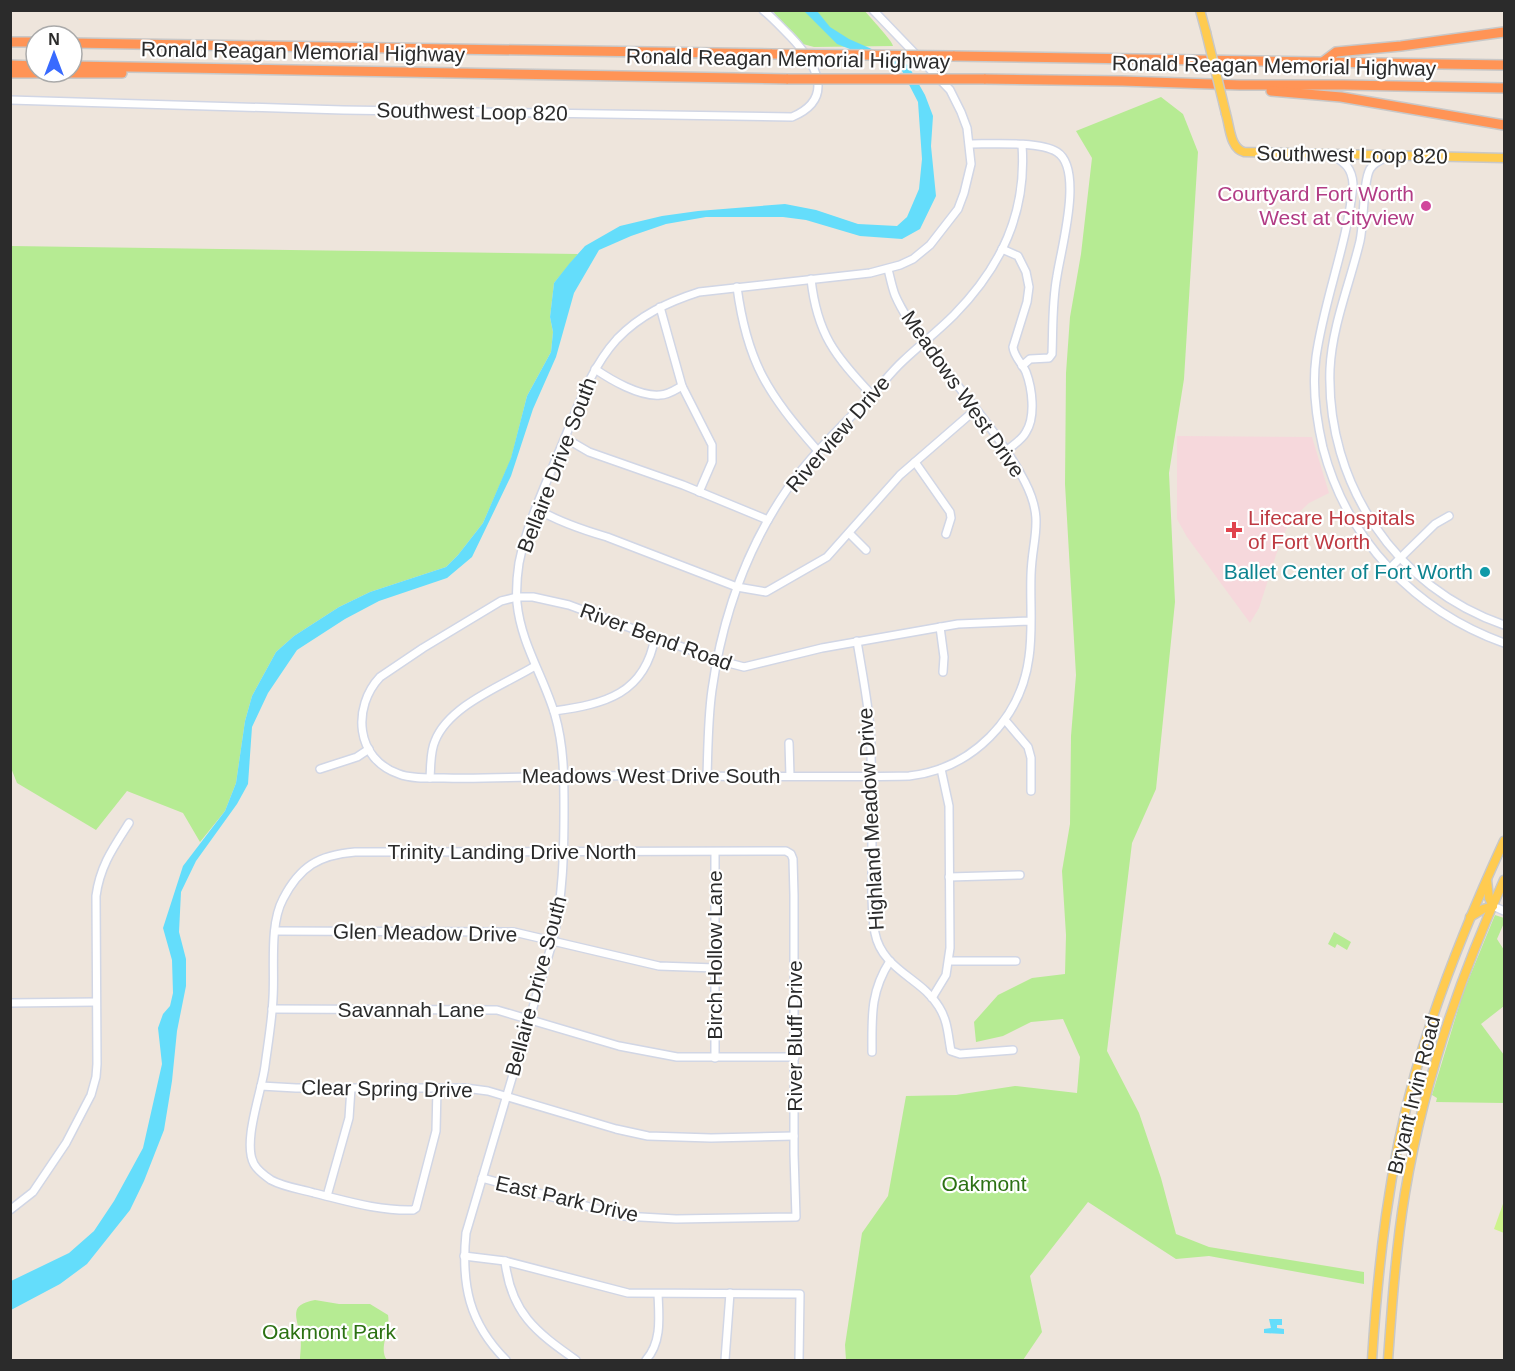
<svg xmlns="http://www.w3.org/2000/svg" width="1515" height="1371" font-family="Arial,sans-serif">
<style>
.medical{fill:#f6d8dc}
.green{fill:#b6eb93}
.pitch{fill:#cef38d}
.water{fill:#64ddfb}
.lines{fill:none;stroke-linecap:round;stroke-linejoin:round}
.minor-casing{stroke:#d1d6e5;stroke-width:10}
.major-casing{stroke:#c8c8c8;stroke-width:11}
.highway-casing{stroke:#c8c8c8;stroke-width:12}
.minor{stroke:#fff;stroke-width:7}
.major{stroke:#ffcb50;stroke-width:8}
.highway{stroke:#ff9456;stroke-width:9}
.major-bridge-casing{stroke:#c8c8c8;stroke-width:11;stroke-linecap:butt}
.highway-bridge-casing{stroke:#c8c8c8;stroke-width:12;stroke-linecap:butt}
.major-bridge{stroke:#ffcb50;stroke-width:8}
.highway-bridge{stroke:#ff9456;stroke-width:9}
.hotel-dot{fill:#d1479c;stroke:#fff;stroke-width:2}
.health-dot{fill:#e0444e;stroke:#fff;stroke-width:2}
.culture-dot{fill:#0f9aa8;stroke:#fff;stroke-width:2}
.labels{text-anchor:middle;stroke-width:4.5;stroke-linejoin:round;paint-order:stroke}
.street-label{font-size:21px;fill:#2b2b2b;stroke:#fff}
.hotel-label{font-size:21px;fill:#b23c85;stroke:#fff;text-anchor:end}
.health-label{font-size:21px;fill:#be3a42;stroke:#fff;text-anchor:start}
.culture-label{font-size:21px;fill:#0d838f;stroke:#fff;text-anchor:end}
.park-label{font-size:21px;fill:#2c7113;stroke:#fff}
</style>
<rect width="100%" height="100%" fill="#eee5dc"/>
<polygon class="medical" points="1177,436 1312,437 1329,493 1309,503 1289,522 1276,555 1259,608 1250,623 1187,537 1177,519"/>
<g class="green">
<path d="M773,11H865C871,19 891,39 893,46L814,47L803,44C795,31 781,24 773,11Z"/>
<polygon points="1161,97 1183,114 1198,152 1184,379 1169,473 1175,602 1156,789 1132,843 1107,1051 1139,1113 1161,1178 1176,1234 1209,1247 1364,1272 1364,1284 1209,1256 1176,1259 1088,1202 1030,1276 1042,1332 1023,1360 846,1360 845,1345 862,1233 888,1196 906,1096 956,1095 1015,1086 1077,1093 1080,1057 1063,1019 1031,1022 1003,1036 976,1042 974,1022 998,995 1032,978 1065,974 1066,935 1062,871 1070,824 1071,736 1076,675 1065,484 1066,373 1070,317 1081,254 1092,158 1076,131"/>
<polygon points="11,246 578,254 554,283 550,317 553,332 551,352 527,396 511,459 483,523 458,555 446,567 370,592 339,607 294,636 276,652 252,696 245,721 236,783 225,811 200,842 183,813 127,791 96,830 17,783 11,768"/>
<polygon points="1495,915 1504,918 1504,923 1497,939 1504,950 1504,1006 1481,1024 1504,1055 1504,1103 1436,1102 1437,1098 1432,1095 1463,993"/>
<polygon points="1334,932 1351,942 1347,950 1337,944 1335,948 1328,944"/>
<path d="M315,1300L339,1304H370L388,1315C391,1329 378,1348 387,1360H300C300,1353 302,1344 300,1336C297,1316 288,1305 315,1300Z"/>
</g>
<polygon class="pitch" points="1504,1201 1504,1233 1494,1229"/>
<g class="water">
<polygon points="804,11 817,11 830,27 849,39 908,65 925,95 933,116 931,146 936,196 920,229 902,239 860,236 806,220 783,217 706,217 666,224 631,236 599,250 574,293 556,357 533,409 511,476 472,557 447,578 379,601 345,619 297,650 268,693 252,727 248,784 237,804 196,861 181,892 179,932 186,959 186,986 177,1031 172,1081 164,1130 144,1181 130,1210 87,1264 60,1284 11,1310 11,1281 69,1253 94,1231 114,1201 143,1148 162,1064 158,1028 163,1014 170,1006 173,993 172,960 163,928 183,866 225,811 236,783 245,721 252,696 276,652 294,636 339,607 370,592 446,567 458,555 483,523 511,458 527,396 551,352 553,332 550,317 554,283 569,264 585,246 620,226 662,216 698,211 785,204 816,210 858,224 897,226 907,217 919,189 922,159 918,102 901,69 837,44"/>
<polygon points="1269,1319 1282,1319 1282,1325 1277,1325 1277,1328 1284,1329 1284,1334 1264,1333 1264,1329 1271,1328"/>
</g>
<g class="lines">
<g class="minor-casing">
<g id="minor">
<path d="M10,100L343,110L792,117C837,98 815,62 790,36C781,27 773,18 763,10"/>
<path d="M970,144C991,144 1040,141 1057,152C1084,169 1061,249 1057,276C1052,302 1053,328 1052,354L1049,358L1030,359L1022,366"/>
<path d="M1333,155C1345,163 1352,168 1353,184C1348,243 1324,299 1316,357C1312,387 1316,418 1323,448C1347,540 1415,611 1504,643"/>
<path d="M1389,156C1383,159 1374,162 1370,169C1363,181 1364,223 1360,241C1350,283 1332,326 1330,369C1326,484 1396,588 1504,625"/>
<path d="M1002,249L1018,256L1026,272L1029,287L1027,302L1013,347C1014,357 1022,363 1026,372C1032,388 1036,416 1026,432C1022,440 1013,445 1006,451"/>
<path d="M888,269C890,277 892,287 895,295C904,316 919,335 932,353C962,392 1003,439 1025,482C1045,521 1032,537 1031,575C1030,603 1033,630 1029,657C1021,719 972,769 909,776C794,778 678,775 562,776C523,777 483,779 444,778C429,778 412,779 399,774C355,759 352,707 380,677L423,648L501,601L517,597H533L569,605L717,660L744,667L822,648L958,624L1031,621"/>
<path d="M811,279C817,334 835,356 872,395"/>
<path d="M737,287C747,363 768,394 818,451"/>
<polyline points="660,307 682,386 712,445 712,462 699,492"/>
<path d="M595,369C611,380 640,397 660,395C668,395 675,390 682,386"/>
<polyline points="565,438 589,452 683,485 768,520"/>
<polyline points="915,462 950,512 951,518 946,534"/>
<path d="M537,509C559,522 583,530 607,537L737,587L766,592L827,557L900,475L975,410"/>
<polyline points="849,533 866,550"/>
<polyline points="1389,569 1435,524 1449,516"/>
<polyline points="940,627 944,657 943,672"/>
<path d="M857,641C863,678 871,716 871,754C872,792 872,831 872,869C872,890 871,912 875,933C882,970 922,978 939,1007C948,1021 948,1036 951,1051L960,1054L1013,1050"/>
<path d="M554,711C605,704 645,694 655,637"/>
<polyline points="1005,720 1028,747 1031,758 1031,791"/>
<polyline points="789,743 790,776"/>
<polyline points="320,769 357,757 369,749"/>
<path d="M707,776C708,747 708,718 712,690C722,618 746,549 788,488C813,453 843,425 873,394C883,383 892,371 903,361C920,345 938,331 954,315C1001,267 1027,213 1022,145"/>
<path d="M430,778C431,765 430,752 435,741C449,705 504,685 535,666"/>
<polyline points="949,877 1020,875"/>
<polyline points="1493,906 1504,911"/>
<polyline points="275,931 514,932 659,966 715,968"/>
<polyline points="949,961 1016,961"/>
<polyline points="932,998 946,975 950,948 949,806 941,769"/>
<polyline points="10,1003 96,1002"/>
<polyline points="272,1009 497,1010 619,1046 677,1057 795,1057"/>
<path d="M872,1052C872,1017 870,992 890,961"/>
<polyline points="715,1058 715,852"/>
<polyline points="261,1086 296,1088 465,1088 488,1091 616,1129 648,1136 711,1138 794,1136"/>
<path d="M437,1088L436,1131L416,1208L413,1210C378,1211 347,1201 314,1193C300,1189 284,1187 271,1180C265,1176 258,1171 254,1164C242,1142 262,1091 265,1066C268,1043 272,1021 273,998C275,969 269,925 283,899C300,866 319,855 355,852L786,851L791,854L793,859L794,895V1154L796,1217L676,1219L623,1216L482,1178"/>
<polyline points="327,1196 349,1118 351,1088"/>
<path d="M10,1210L33,1192L66,1143L91,1095L96,1077L97,1064L96,896C100,866 113,848 129,823"/>
<polyline points="464,1256 505,1261 628,1293 800,1294 799,1360"/>
<path d="M505,1261C511,1313 536,1332 576,1360"/>
<path d="M506,1360C469,1323 461,1285 466,1233L553,940C563,896 564,854 564,809C564,777 564,746 555,715C544,677 521,644 517,603C516,590 517,576 519,563C527,523 546,484 561,447C577,410 589,370 617,339C640,315 668,302 699,292L870,273L900,265L913,259L930,245L958,209L964,193L971,164L967,128L961,112L950,90L873,10"/>
<path d="M646,1360C662,1342 659,1317 658,1294"/>
<polyline points="725,1360 730,1293"/>
</g>
</g>
<g class="major-casing">
<g id="major">
<polyline points="1200,10 1206,32"/>
<path d="M1226,114C1230,127 1230,148 1244,152L1504,158"/>
<polyline points="1470,917 1483,909 1493,906 1489,898 1487,880"/>
<path d="M1372,1360C1378,1264 1389,1167 1415,1074C1438,993 1469,917 1504,841"/>
<path d="M1388,1360C1392,1304 1396,1248 1405,1193C1423,1085 1459,979 1504,880"/>
</g>
</g>
<g class="highway-casing">
<g id="highway">
<polyline points="10,42 36,42"/>
<polyline points="72,43 772,54"/>
<polyline points="953,56 1504,65"/>
<polyline points="1324,61 1336,52 1401,46 1504,32"/>
<polyline points="10,65 36,66"/>
<polyline points="72,66 788,79"/>
<polyline points="10,73 122,73"/>
<polyline points="984,79 1122,81 1240,85 1344,85 1504,88"/>
<polyline points="1271,91 1341,97 1504,125"/>
</g>
</g>
<use href="#minor" class="minor"/>
<use href="#major" class="major"/>
<use href="#highway" class="highway"/>
<g class="major-bridge-casing">
<polyline id="major-bridge" points="1206,32 1226,114"/>
</g>
<g class="highway-bridge-casing">
<g id="highway-bridge">
<polyline points="772,54 953,56"/>
<polyline points="788,79 984,79"/>
</g>
</g>
<use href="#major-bridge" class="major-bridge"/>
<use href="#highway-bridge" class="highway-bridge"/>
</g>
<circle class="hotel-dot" cx="1426" cy="206" r="6"/>
<path class="health-dot" d="M1231 521h6v6h6v6h-6v6h-6v-6h-6v-6h6z"/>
<circle class="culture-dot" cx="1485" cy="572" r="6"/>
<g class="labels">
<g class="street-label">
<text transform="translate(303 52) rotate(1)" y="7">Ronald Reagan Memorial Highway</text>
<text transform="translate(788 59) rotate(1)" y="7">Ronald Reagan Memorial Highway</text>
<text transform="translate(1274 66) rotate(1)" y="7">Ronald Reagan Memorial Highway</text>
<text transform="translate(472 112) rotate(1)" y="7">Southwest Loop 820</text>
<text transform="translate(1352 155) rotate(1)" y="7">Southwest Loop 820</text>
<text transform="translate(963 394) rotate(55)" y="7">Meadows West Drive</text>
<text transform="translate(838 434) rotate(-49)" y="7">Riverview Drive</text>
<text transform="translate(557 465) rotate(-69)" y="7">Bellaire Drive South</text>
<text transform="translate(656 637) rotate(20)" y="7">River Bend Road</text>
<text x="651" y="783">Meadows West Drive South</text>
<text transform="translate(871 819) rotate(-93)" y="7">Highland Meadow Drive</text>
<text x="512" y="859">Trinity Landing Drive North</text>
<text transform="translate(425 933) rotate(1)" y="7">Glen Meadow Drive</text>
<text transform="translate(715 955) rotate(-90)" y="7">Birch Hollow Lane</text>
<text transform="translate(536 986) rotate(-75)" y="7">Bellaire Drive South</text>
<text x="411" y="1017">Savannah Lane</text>
<text transform="translate(795 1036) rotate(-90)" y="7">River Bluff Drive</text>
<text transform="translate(387 1089) rotate(1)" y="7">Clear Spring Drive</text>
<text transform="translate(1414 1095) rotate(-76)" y="7">Bryant Irvin Road</text>
<text transform="translate(567 1199) rotate(13)" y="7">East Park Drive</text>
</g>
<g class="hotel-label">
<text x="1414" y="201">Courtyard Fort Worth<tspan x="1414" dy="24">West at Cityview</tspan></text>
</g>
<g class="health-label">
<text x="1248" y="525">Lifecare Hospitals<tspan x="1248" dy="24">of Fort Worth</tspan></text>
</g>
<g class="culture-label">
<text x="1473" y="579">Ballet Center of Fort Worth</text>
</g>
<g class="park-label">
<text x="984" y="1191">Oakmont</text>
<text x="329" y="1339">Oakmont Park</text>
</g>
</g>
<rect width="1515" height="1371" fill="none" stroke="#2b2b2b" stroke-width="24"/>
<g transform="translate(54 54)"><circle r="28" fill="#ffffff" stroke="#aaaaaa" stroke-width="1.5"/>
<path d="M0-4.5L10 22L0 15L-10 22Z" fill="#386aff"/>
<text y="-9" font-size="16" font-weight="bold" text-anchor="middle" fill="#2b2b2b">N</text>
</g>
</svg>
